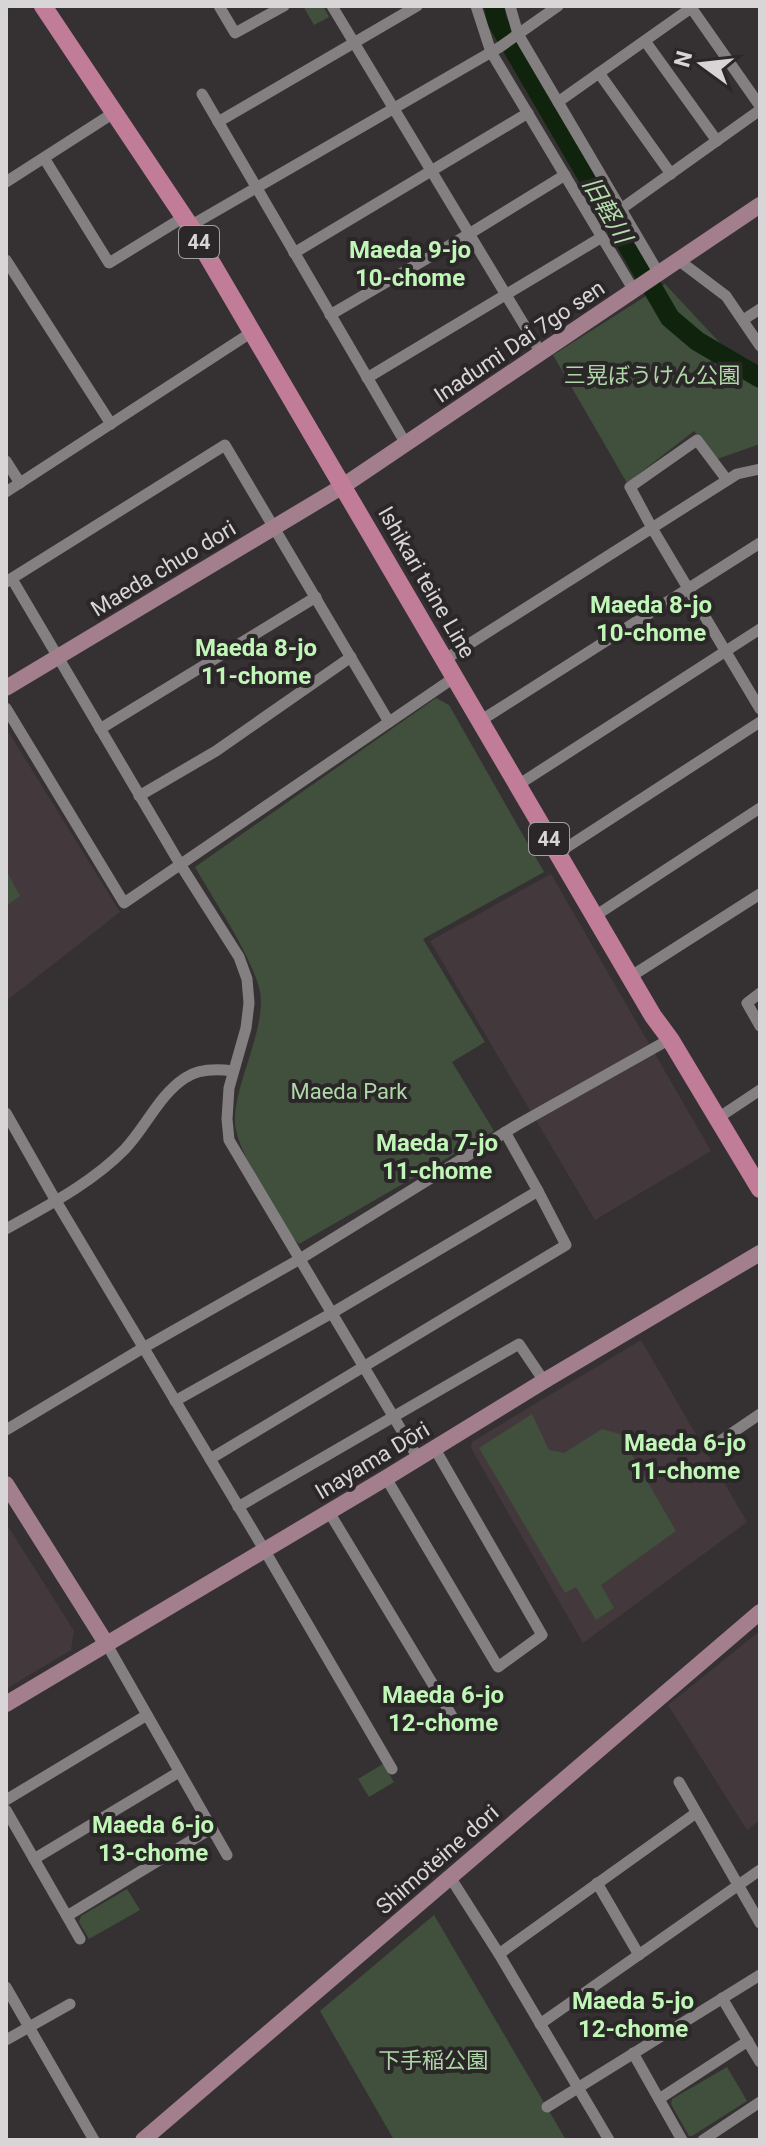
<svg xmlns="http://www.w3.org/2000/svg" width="766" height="2146" font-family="Roboto,'Noto Sans JP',sans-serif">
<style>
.built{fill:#43383c}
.green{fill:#40503d}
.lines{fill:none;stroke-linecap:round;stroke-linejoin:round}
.river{stroke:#10240d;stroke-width:20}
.street{stroke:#848081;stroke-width:11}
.secondary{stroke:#a37e8d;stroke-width:16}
.primary{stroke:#c17c98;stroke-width:18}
.labels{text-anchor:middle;stroke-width:8;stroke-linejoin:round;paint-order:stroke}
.shield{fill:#2b2728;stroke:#a3a1a2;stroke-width:2}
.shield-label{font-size:20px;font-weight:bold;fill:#d7d5d6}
.street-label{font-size:22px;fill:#d7d5d6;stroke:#2b2728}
.park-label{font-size:22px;fill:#afd8a8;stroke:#2b2728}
.water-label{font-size:24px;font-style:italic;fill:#b3dcab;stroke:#2b2728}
.neighbourhood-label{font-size:24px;font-weight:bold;fill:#c0f6b7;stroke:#2b2728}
</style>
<rect width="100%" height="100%" fill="#353132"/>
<g class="built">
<polygon points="6,728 120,912 6,1001"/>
<polygon points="551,874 711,1151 595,1220 430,941"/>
<polygon points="641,1340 747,1522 583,1643 471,1448 472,1442"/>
<polygon points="6,1523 74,1631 71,1650 6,1689"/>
<polygon points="760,1631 760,1820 747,1830 668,1705"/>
</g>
<g class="green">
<polygon points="303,6 323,6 329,17 314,25"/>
<polygon points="665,284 733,357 760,367 760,444 717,459 694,431 627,483 553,355"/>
<path d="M436,698L449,705L544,872L423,939L485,1042L452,1062L494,1131L299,1244L291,1236C276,1210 234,1148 235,1120C235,1080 269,1025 259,987C248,950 215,902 195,867Z"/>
<polygon points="6,870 20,896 6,906"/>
<polygon points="532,1414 549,1450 564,1453 602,1429 620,1434 676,1531 601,1585 614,1608 596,1620 576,1587 565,1593 479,1448"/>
<polygon points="383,1764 394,1782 369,1797 358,1779"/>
<polygon points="127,1889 140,1910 89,1939 79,1922 81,1916"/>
<polygon points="434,1915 566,2140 394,2140 320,2011"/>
<polygon points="727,2067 747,2101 692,2136 689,2136 671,2104 672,2099"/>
</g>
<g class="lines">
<polyline class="river" points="494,6 497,21 670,318 697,341 760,378"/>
<g class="street">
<polyline points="219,6 235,33 284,6"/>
<polyline points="332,6 541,353"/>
<polyline points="476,6 491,52 633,289"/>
<polyline points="510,6 518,34 658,272"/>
<polyline points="690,6 760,106"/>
<polyline points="645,41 717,141"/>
<polyline points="599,73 671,174"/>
<polyline points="202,94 406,444"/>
<polyline points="558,102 691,8"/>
<polyline points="218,122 417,6"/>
<polyline points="44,158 109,263 184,217"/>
<polyline points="6,182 115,112"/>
<polyline points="621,209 760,110"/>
<polyline points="190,226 500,47 558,6"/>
<polyline points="294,253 528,113"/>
<polyline points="677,259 726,296 760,346"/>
<polyline points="6,260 111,424"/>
<polyline points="330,315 469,234 565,175"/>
<polyline points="743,320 760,309"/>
<polyline points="367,378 602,237"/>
<polyline points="6,461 20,483"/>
<polyline points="727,480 697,440 630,487 652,528 760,709"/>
<polyline points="6,492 252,332"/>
<polyline points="12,579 180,864 239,957 247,979 249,1003 246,1028 229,1088 227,1119 229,1140 418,1458"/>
<polyline points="6,582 225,445 389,722"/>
<polyline points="444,660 737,474 760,469"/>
<polyline points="6,708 124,903 455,677"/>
<polyline points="480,721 760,543"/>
<polyline points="100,729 316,597"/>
<polyline points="518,785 760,629"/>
<polyline points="139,796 216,751 351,657"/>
<polyline points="558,853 760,722"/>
<polyline points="595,916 760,808"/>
<polyline points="630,977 760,894"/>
<polyline points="760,993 747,1003 760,1026"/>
<polyline points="6,1113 56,1201 265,1551 392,1769"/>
<polyline points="718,1118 760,1090"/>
<path d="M6,1229C47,1206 92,1183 125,1149C146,1127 159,1095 185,1078C198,1069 218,1069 233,1071"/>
<polyline points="175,1401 332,1313 538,1191 505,1132"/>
<polyline points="6,1430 143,1348 300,1259 517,1125 670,1039"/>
<polyline points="710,1448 760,1414"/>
<polyline points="210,1459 566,1245 538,1191"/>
<polyline points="386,1478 498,1667 542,1635 435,1449"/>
<polyline points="238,1507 519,1344 544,1381"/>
<polyline points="329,1512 455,1721"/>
<polyline points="106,1643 227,1855"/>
<polyline points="679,1782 760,1923"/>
<polyline points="6,1800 147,1715"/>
<polyline points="6,1810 80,1939"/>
<polyline points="34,1859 179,1772"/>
<polyline points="450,1877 499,1954 609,2140"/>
<polyline points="597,1883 639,1955"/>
<polyline points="67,1916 212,1828"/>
<polyline points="499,1954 696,1813"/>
<polyline points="6,1987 94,2140"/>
<polyline points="722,1998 760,2062"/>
<polyline points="540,2024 760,1870"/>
<polyline points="6,2040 70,2004"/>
<polyline points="633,2053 682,2140"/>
<polyline points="659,2099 748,2041"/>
<polyline points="547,2107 760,1975"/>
<polyline points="703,2140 760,2102"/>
</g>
<g class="secondary">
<polyline points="6,688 343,486 760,205"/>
<polyline points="6,1484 106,1643"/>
<polyline points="6,1704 386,1478 544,1381 760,1253"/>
<polyline points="143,2140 760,1612"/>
</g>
<polyline class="primary" points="43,6 190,226 653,1016 670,1039 760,1189"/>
</g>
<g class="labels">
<g class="shield">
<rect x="179" y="226" width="40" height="32" rx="6"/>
<rect x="529" y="823" width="40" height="32" rx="6"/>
</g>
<g class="shield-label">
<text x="199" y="249">44</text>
<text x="549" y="846">44</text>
</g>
<g class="street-label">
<text transform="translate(519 341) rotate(-34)" y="8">Inadumi Dai 7go sen</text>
<text transform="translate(163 568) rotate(-31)" y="8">Maeda chuo dori</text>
<text transform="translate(427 582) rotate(60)" y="8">Ishikari teine Line</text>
<text transform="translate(372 1460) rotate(-31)" y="8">Inayama Dōri</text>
<text transform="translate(437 1859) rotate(-41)" y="8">Shimoteine dori</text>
</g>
<g class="park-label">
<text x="652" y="383">三晃ぼうけん公園</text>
<text x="349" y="1099">Maeda Park</text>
<text x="433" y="2068">下手稲公園</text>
</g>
<g class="water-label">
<text transform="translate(607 210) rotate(60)" y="8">旧軽川</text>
</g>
<g class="neighbourhood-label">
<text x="410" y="258">Maeda 9-jo<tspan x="410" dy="28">10-chome</tspan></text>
<text x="651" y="613">Maeda 8-jo<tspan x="651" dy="28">10-chome</tspan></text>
<text x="256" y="656">Maeda 8-jo<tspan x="256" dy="28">11-chome</tspan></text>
<text x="437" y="1151">Maeda 7-jo<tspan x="437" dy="28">11-chome</tspan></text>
<text x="685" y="1451">Maeda 6-jo<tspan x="685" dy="28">11-chome</tspan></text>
<text x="443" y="1703">Maeda 6-jo<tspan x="443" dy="28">12-chome</tspan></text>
<text x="153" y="1833">Maeda 6-jo<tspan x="153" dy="28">13-chome</tspan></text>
<text x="633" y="2009">Maeda 5-jo<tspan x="633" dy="28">12-chome</tspan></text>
</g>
</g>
<rect width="766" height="2146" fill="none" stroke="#d7d5d6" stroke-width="16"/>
<g transform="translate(702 64) rotate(285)" stroke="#2b2728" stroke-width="6" paint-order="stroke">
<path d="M0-6L14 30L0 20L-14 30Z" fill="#d7d5d6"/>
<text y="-12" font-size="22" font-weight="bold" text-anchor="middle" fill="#d7d5d6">N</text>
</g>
</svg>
